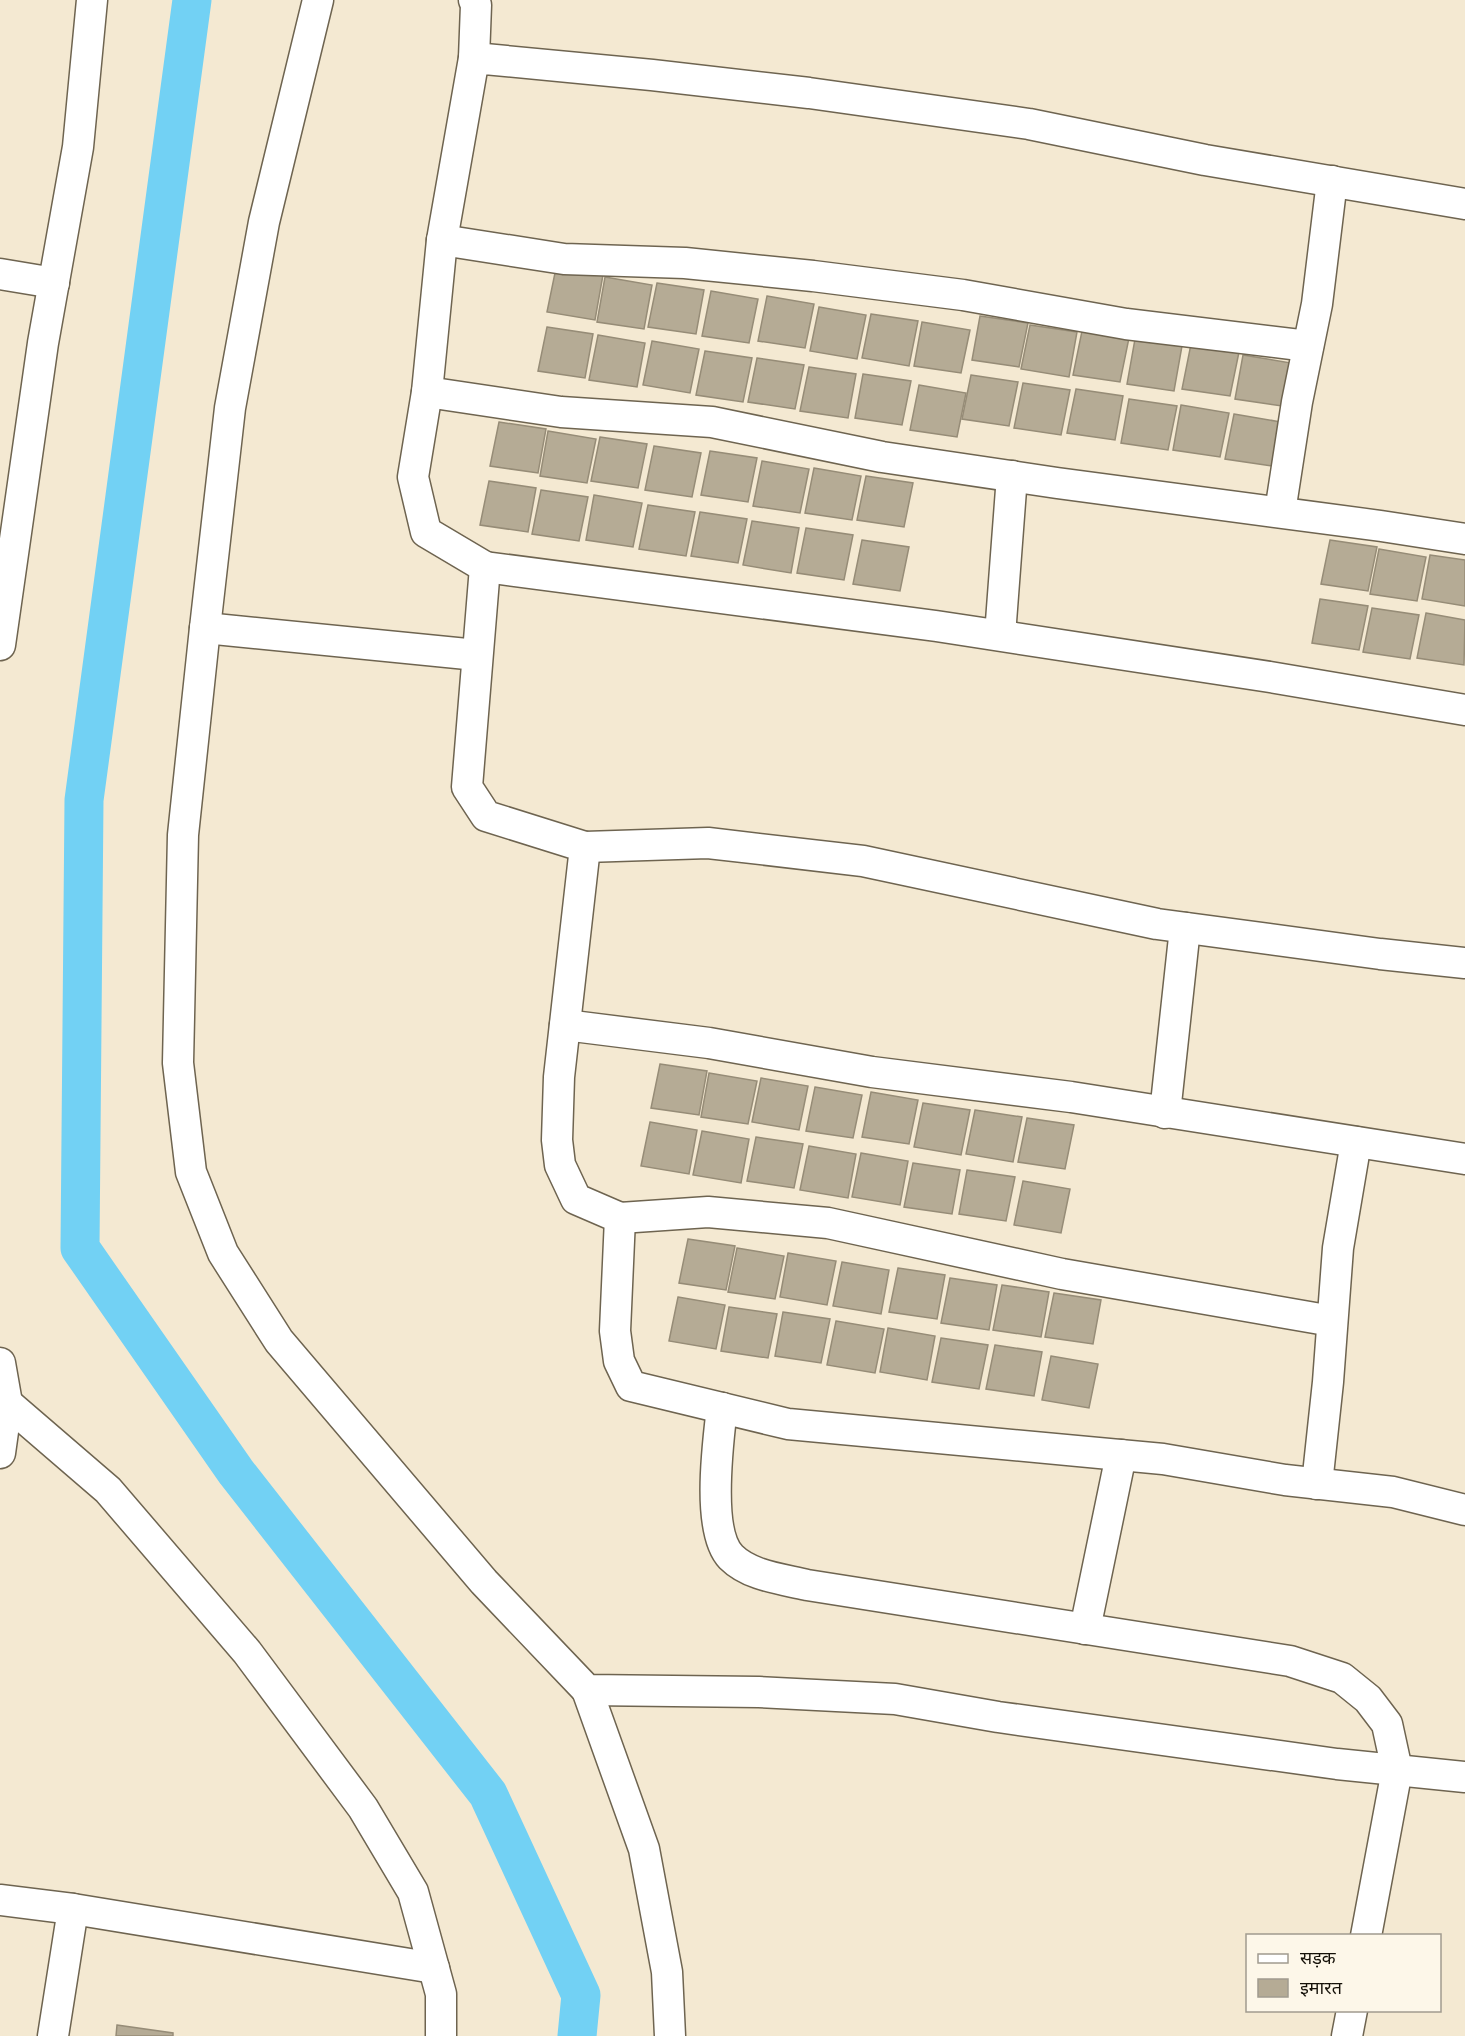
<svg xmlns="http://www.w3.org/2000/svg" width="1465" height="2036" font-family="Helvetica,'Noto Sans Devanagari',sans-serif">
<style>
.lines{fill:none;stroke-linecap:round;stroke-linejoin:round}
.canal{stroke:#72d1f4;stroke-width:39}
.building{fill:#b5ab95;stroke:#968c77;stroke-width:1.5}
.street-casing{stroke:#6e6450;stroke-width:33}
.street{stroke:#fff;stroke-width:30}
</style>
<rect width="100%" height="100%" fill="#f4e9d2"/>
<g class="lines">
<polyline class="canal" points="192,0 84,800 80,1248 236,1472 488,1794 581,1995 577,2036"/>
</g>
<g class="building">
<polygon points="556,268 603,275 595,320 547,312"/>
<polygon points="605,277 652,285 644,329 597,322"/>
<polygon points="657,283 704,290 696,334 648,327"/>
<polygon points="711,291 758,299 749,343 702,336"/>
<polygon points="767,296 814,304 805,348 758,341"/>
<polygon points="819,307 866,315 857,359 810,351"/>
<polygon points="871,314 918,321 909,366 862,358"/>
<polygon points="980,316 1028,323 1019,367 972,360"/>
<polygon points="922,322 970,330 961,373 914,366"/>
<polygon points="1030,325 1077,332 1069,377 1021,369"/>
<polygon points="547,327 593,334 585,378 538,371"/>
<polygon points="1082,331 1129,338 1120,382 1073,375"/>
<polygon points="598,335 645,343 637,387 589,380"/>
<polygon points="1135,339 1182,346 1174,391 1127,384"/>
<polygon points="652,341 699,349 690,393 643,385"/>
<polygon points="1191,344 1239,352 1230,396 1182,389"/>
<polygon points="705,351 752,358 743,402 696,395"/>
<polygon points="1243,355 1291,363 1282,406 1235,399"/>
<polygon points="757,358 804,365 795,409 748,402"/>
<polygon points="809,367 856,374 848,418 800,411"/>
<polygon points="863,374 911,381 902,425 855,418"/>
<polygon points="971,375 1018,382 1009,426 962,419"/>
<polygon points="1023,383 1070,390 1061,435 1014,428"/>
<polygon points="919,385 966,393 957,437 910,430"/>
<polygon points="1076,389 1123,396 1115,440 1067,433"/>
<polygon points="1129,399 1177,406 1168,450 1121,443"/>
<polygon points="1181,405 1229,413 1220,457 1173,450"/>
<polygon points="1234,414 1281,422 1272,466 1225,459"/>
<polygon points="499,422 546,429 538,473 490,466"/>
<polygon points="548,431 596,439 587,483 540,476"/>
<polygon points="600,437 647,444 638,488 591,481"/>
<polygon points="654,446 701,453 692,497 645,490"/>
<polygon points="710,451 757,458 748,502 701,495"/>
<polygon points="762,461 809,469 800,513 753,506"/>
<polygon points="814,468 861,476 852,520 805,513"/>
<polygon points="866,476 913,483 904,527 857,520"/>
<polygon points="489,481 536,488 528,532 480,525"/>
<polygon points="541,490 588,497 579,541 532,534"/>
<polygon points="594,495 642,503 633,547 586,540"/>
<polygon points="648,505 695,512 686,556 639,549"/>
<polygon points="700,512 747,519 738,563 691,556"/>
<polygon points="752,521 799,528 791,573 743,565"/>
<polygon points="806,528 853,535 844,580 797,573"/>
<polygon points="862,540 909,547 900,591 853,584"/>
<polygon points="1330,540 1377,547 1368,591 1321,584"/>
<polygon points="1379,549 1426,557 1417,601 1370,594"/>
<polygon points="1430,555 1465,560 1465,606 1422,599"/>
<polygon points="1320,599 1368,606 1359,650 1312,643"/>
<polygon points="1372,608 1419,615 1410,659 1363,652"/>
<polygon points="1426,613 1465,620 1464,665 1417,658"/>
<polygon points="660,1064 707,1071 699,1115 651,1108"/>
<polygon points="709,1073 757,1081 748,1124 701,1117"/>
<polygon points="761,1078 808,1086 799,1130 752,1122"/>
<polygon points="815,1087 862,1095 853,1138 806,1131"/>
<polygon points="871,1092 918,1100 909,1144 862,1137"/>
<polygon points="923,1103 970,1110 961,1155 914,1147"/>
<polygon points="975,1110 1022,1117 1013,1162 966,1154"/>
<polygon points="1027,1118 1074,1125 1065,1169 1018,1162"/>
<polygon points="650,1122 697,1130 689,1174 641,1166"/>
<polygon points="702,1131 749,1139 741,1183 693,1175"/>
<polygon points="756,1137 803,1144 794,1188 747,1181"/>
<polygon points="809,1146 856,1154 848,1198 800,1190"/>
<polygon points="861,1153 908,1161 900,1205 852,1197"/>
<polygon points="913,1163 960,1170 952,1214 904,1207"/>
<polygon points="967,1170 1015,1177 1006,1221 959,1214"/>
<polygon points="1023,1181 1070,1189 1061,1233 1014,1225"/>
<polygon points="688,1239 735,1246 726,1290 679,1283"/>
<polygon points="737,1248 784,1256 775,1299 728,1292"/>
<polygon points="788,1253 836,1261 827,1305 780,1297"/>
<polygon points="842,1262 889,1270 881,1314 833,1306"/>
<polygon points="898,1268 945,1275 937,1319 889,1312"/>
<polygon points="950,1278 997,1285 989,1330 941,1323"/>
<polygon points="1002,1285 1049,1292 1041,1337 993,1330"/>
<polygon points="1054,1293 1101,1300 1093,1344 1045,1337"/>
<polygon points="678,1297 725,1305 716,1349 669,1341"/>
<polygon points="729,1307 777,1314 768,1358 721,1351"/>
<polygon points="783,1312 830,1319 821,1363 775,1356"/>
<polygon points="836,1321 884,1329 875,1373 827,1365"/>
<polygon points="888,1328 935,1336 927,1380 880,1372"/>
<polygon points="941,1338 988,1345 979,1389 932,1382"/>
<polygon points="995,1345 1042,1352 1034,1396 986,1389"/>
<polygon points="1051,1356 1098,1364 1089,1408 1042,1400"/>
<polygon points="117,2025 173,2033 173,2036 116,2036"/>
</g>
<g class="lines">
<g class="street-casing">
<g id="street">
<polyline points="318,0 264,222 230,408 205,628 183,835 178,1063 191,1172 223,1253 279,1341 484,1582 587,1690 759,1692 895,1699 998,1717 1337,1764 1465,1777"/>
<polyline points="474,0 476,5 474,58"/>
<polyline points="1465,204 1205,160 1029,124 809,93 652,75 474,58 442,240 427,392 413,477 426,532 485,567 467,787 486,816 585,847 559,1077 557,1140 560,1165 576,1199 620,1218 615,1331 619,1361 631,1386 788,1424 1163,1459 1285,1480 1393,1492 1465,1510"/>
<polyline points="442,240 564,259 685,263 813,276 963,295 1126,324 1308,346"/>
<polyline points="0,274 54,283"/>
<polyline points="427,392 561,412 712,422 882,457 1057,483 1381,526 1465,539"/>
<polyline points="1280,512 1297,402 1317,304 1332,181"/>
<polyline points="485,567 936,626 1270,677 1465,710"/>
<polyline points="205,628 477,655"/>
<polyline points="1000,635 1012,476"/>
<polyline points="0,645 43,343 78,147 92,0"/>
<polyline points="585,847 708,843 863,861 1157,924 1380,954 1465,963"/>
<polyline points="565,1025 709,1043 872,1072 1071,1097 1465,1159"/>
<polyline points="1165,1113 1185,928"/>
<polyline points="620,1218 708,1212 828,1223 1062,1274 1332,1321"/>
<polyline points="0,1363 7,1403 0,1453"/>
<polyline points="7,1403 108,1490 247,1652 363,1808 413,1892 441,1994 441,2036"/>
<path d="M722,1408C718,1442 706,1531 731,1557C750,1576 782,1579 807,1585L1290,1661L1342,1678L1368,1699L1387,1724L1397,1770L1366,1936"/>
<polyline points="1317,1484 1328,1382 1338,1248 1356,1142"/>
<polyline points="1085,1629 1121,1455"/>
<polyline points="587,1690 644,1849 667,1972 670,2036"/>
<polyline points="0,1900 73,1909 434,1968"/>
<polyline points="53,2036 73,1909"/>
<polyline points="1347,2036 1352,2010"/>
</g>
</g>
<use href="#street" class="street"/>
</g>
<rect x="1246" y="1934" width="195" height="78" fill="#fdf7e9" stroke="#a09b8f" stroke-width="1.5"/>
<rect x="1258" y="1954" width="30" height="9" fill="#ffffff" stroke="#a09b8f" stroke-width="1.5"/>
<text x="1300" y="1964" font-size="18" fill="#151109">सड़क</text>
<rect x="1258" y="1979" width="30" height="18" fill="#b5ab95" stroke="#a09b8f" stroke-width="1.5"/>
<text x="1300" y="1994" font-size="18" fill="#151109">इमारत</text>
</svg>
